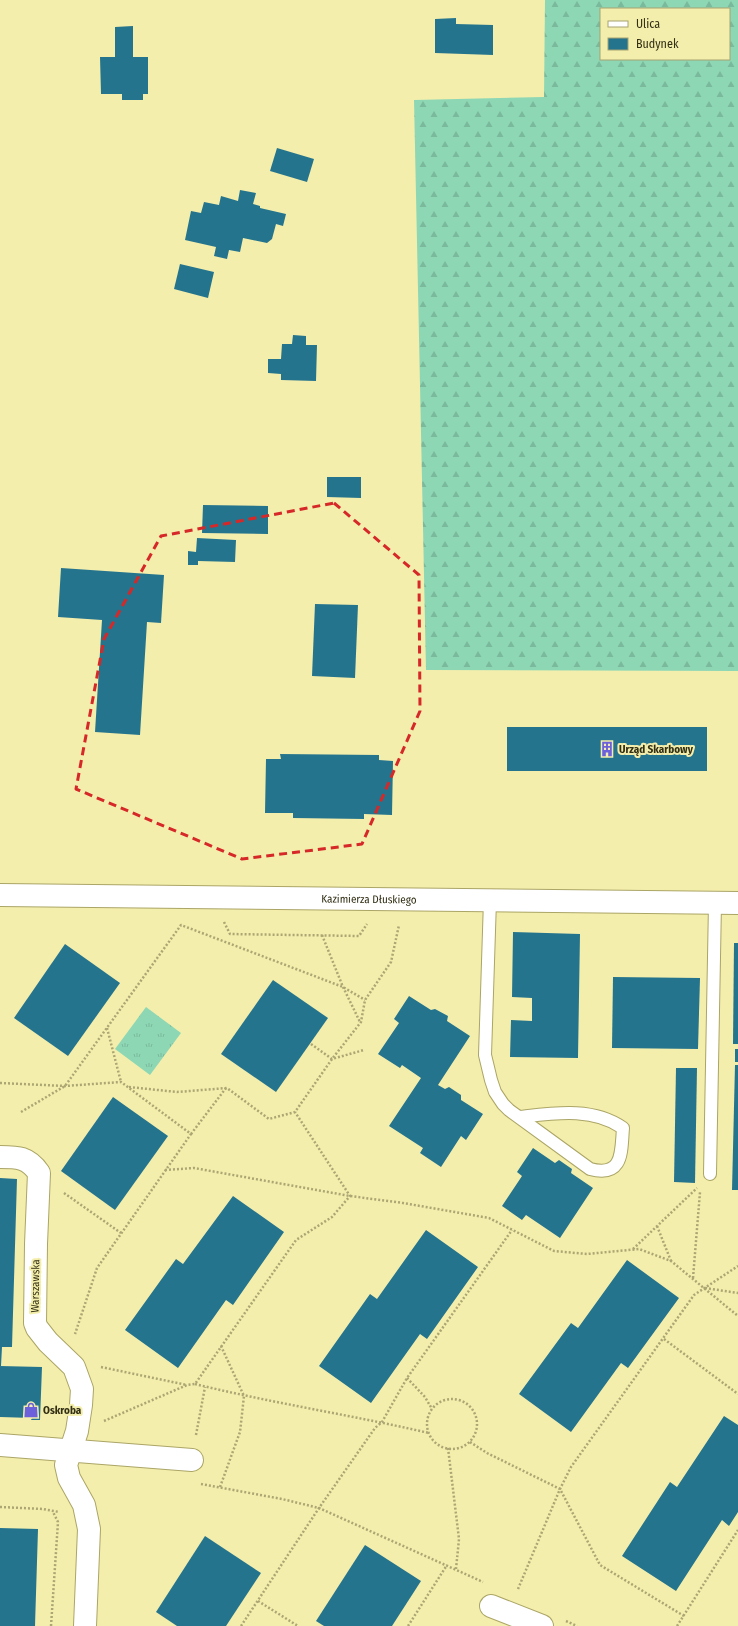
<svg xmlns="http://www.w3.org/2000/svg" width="738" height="1626" font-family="'Fira Sans Condensed',sans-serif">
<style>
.grass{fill:url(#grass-tufts)}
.forest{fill:url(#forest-firs);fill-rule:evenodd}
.building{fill:#25748e}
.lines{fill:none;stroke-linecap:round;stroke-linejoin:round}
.service-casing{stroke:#aba566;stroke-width:14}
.minor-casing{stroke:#aba566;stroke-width:24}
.path{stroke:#aba673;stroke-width:2.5;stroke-dasharray:2 2;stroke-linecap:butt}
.service{stroke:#fff;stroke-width:12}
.minor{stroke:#fff;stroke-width:22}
.marked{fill:none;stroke:#d62828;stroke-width:3;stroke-dasharray:8 5;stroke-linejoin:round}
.labels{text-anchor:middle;stroke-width:4;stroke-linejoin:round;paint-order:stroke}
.poi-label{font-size:11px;font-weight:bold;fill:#322f15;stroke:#f4eeac;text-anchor:start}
.street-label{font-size:11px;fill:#322f15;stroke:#f4eeac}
</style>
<defs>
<pattern id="grass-tufts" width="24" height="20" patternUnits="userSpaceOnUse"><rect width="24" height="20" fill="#8dd7b5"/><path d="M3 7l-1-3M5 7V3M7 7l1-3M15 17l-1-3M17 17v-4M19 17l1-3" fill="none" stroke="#7ab99b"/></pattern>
<pattern id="forest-firs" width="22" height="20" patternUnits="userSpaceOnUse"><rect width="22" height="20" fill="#8dd7b5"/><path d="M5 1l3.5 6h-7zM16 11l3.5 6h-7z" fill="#7ab99b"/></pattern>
</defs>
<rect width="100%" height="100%" fill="#f4eeac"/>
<polygon class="grass" points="146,1007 181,1033 150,1075 115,1049"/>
<path class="forest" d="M545,0H738V671L426,670L414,100L544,97ZM601,9H729V59H601Z"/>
<g class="building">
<polygon points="456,18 456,24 493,25 493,55 435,53 435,19"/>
<polygon points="133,26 133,57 148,57 148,94 143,94 143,100 122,100 122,94 101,94 100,57 115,57 115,27"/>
<polygon points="277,148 314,159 307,182 270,171"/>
<polygon points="240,190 256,193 253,204 260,206 260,208 286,214 283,226 276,224 272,239 267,243 243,238 240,252 229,250 227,259 214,256 216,247 185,240 191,211 201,213 204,202 219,205 221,196 238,201"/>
<polygon points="180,264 214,272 208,298 174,289"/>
<polygon points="293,335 306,336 306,345 317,345 316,381 281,380 281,374 268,373 268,359 281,359 282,344 292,344"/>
<polygon points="327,477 361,477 361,498 327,497"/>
<polygon points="203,505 268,506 268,534 202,533"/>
<polygon points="197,538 236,540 235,562 198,561 198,565 188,565 188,551 196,552"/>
<polygon points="61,568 164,575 161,623 147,622 140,735 95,732 102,620 58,617"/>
<polygon points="315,604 358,605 355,678 312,676"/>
<rect x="507" y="727" width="200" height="44"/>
<polygon points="280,754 379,755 379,760 393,761 392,815 364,814 364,819 293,818 293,813 265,813 266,759 281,759"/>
<polygon points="513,932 580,934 578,1058 510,1057 511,1020 532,1021 532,998 512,997"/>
<polygon points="734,943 738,943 738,1044 733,1044"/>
<polygon points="65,944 120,983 68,1056 14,1018"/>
<polygon points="613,977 700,978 698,1049 612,1048"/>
<polygon points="273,980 328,1018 276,1092 221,1054"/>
<polygon points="409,996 431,1010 435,1009 448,1016 447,1021 470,1036 438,1085 445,1089 449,1087 461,1095 461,1100 483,1114 466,1140 461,1136 441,1167 420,1153 423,1148 389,1126 421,1078 402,1065 400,1068 378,1054 399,1023 394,1019"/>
<rect x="735" y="1049" width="3" height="13"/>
<polygon points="735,1065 738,1065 738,1190 732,1190"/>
<polygon points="676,1068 697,1068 695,1183 674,1182"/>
<polygon points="113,1097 168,1136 115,1210 61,1171"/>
<polygon points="533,1148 555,1163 559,1160 572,1169 571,1173 593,1188 560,1238 526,1215 522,1220 502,1206 522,1176 517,1172"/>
<polygon points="0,1178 17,1179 12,1347 2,1347 1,1366 0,1366"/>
<polygon points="233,1196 284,1232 233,1305 226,1300 178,1368 125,1330 176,1259 183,1264"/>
<polygon points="426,1230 478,1267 427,1339 420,1334 371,1403 319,1366 370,1294 377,1299"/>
<polygon points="627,1260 679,1298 628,1368 621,1363 571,1432 519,1394 571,1323 578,1328"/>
<polygon points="0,1366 42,1367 40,1420 31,1420 32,1418 0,1417"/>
<polygon points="724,1416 738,1425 738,1512 729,1526 722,1520 676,1591 622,1556 670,1482 677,1487"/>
<polygon points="0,1528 38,1529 35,1626 0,1626"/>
<polygon points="205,1536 261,1573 226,1626 177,1626 156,1612"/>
<polygon points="365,1545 421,1581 392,1626 324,1626 316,1621"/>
</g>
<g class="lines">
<g class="service-casing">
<g id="service">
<path d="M490,900L485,1055L491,1080L495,1092L503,1104L509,1110L590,1169C624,1178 621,1151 623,1128C593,1107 555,1113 520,1117"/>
<polyline points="710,1174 715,903"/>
</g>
</g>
<g class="minor-casing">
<g id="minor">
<path id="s1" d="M0,895L738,903"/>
<path d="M0,1157C18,1157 28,1157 39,1173L36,1244L35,1323L37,1328L48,1342L74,1367L82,1389L81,1405L77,1431L66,1465L69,1478L84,1505L89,1529L85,1626"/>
<polyline points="0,1445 192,1460"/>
<polyline points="491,1606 542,1626"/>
</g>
</g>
<g class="path">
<polyline points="224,922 230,934 359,936 367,924"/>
<polyline points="322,935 343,987 360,1022"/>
<polyline points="107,1028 121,1082"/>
<polyline points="311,1044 332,1059 364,1050"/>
<polyline points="0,1083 65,1086 121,1082 191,1134 97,1268 75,1334"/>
<polyline points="129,1087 177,1092 227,1088 269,1119 295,1112 332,1059 361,1022 365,1000 391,962 399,925"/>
<polyline points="21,1112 65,1086 181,925 343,987 365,1000"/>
<polyline points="191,1134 226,1088"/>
<polyline points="165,1170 194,1168 350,1196 403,1203 489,1218 554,1251 587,1254 639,1249 671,1261 738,1316"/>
<polyline points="64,1193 121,1233"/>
<polyline points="657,1226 671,1261"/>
<polyline points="633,1249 697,1188"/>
<polyline points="693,1278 700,1192"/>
<polyline points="705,1288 738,1293"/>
<polyline points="664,1339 738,1394"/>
<polyline points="101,1367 187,1385"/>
<polyline points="407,1378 425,1397 432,1409"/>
<path d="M195,1384C272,1403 351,1415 429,1433"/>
<circle cx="452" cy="1424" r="25"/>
<polyline points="104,1421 187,1385 195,1384 296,1240 332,1217 350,1196 295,1112"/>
<polyline points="196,1435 205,1387"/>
<polyline points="470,1442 487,1453 560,1489 600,1565 684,1616"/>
<polyline points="448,1448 459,1539 456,1569"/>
<polyline points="201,1484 282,1499 319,1508 483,1582"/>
<polyline points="220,1487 240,1432 244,1396 221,1346"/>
<polyline points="0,1507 43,1509 59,1512"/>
<polyline points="518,1589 560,1489 571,1467 694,1295 738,1266"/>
<polyline points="258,1601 298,1626"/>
<polyline points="566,1621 577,1626"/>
<polyline points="51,1626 58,1522 53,1512"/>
<polyline points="241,1626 319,1508 375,1428 382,1422 407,1378 512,1230"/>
<polyline points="408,1626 447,1565"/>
<polyline points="677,1626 738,1530"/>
</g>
<use href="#service" class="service"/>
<use href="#minor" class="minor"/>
</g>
<path class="marked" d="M334,503L419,575L420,711L362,844L242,859L76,789L104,639L161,536Z"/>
<defs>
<g id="building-bare" transform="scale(1.2)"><path d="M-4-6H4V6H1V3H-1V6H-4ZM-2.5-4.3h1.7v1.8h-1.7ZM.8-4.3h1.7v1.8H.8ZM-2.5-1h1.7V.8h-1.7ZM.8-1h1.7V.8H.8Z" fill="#6d61db" stroke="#f4eeac" stroke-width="2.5" paint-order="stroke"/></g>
<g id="shop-bare" transform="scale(1.2)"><path d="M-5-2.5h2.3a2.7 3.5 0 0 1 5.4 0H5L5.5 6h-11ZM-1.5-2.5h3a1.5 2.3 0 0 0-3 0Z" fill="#6d61db" stroke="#f4eeac" stroke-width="2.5" paint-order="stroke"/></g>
</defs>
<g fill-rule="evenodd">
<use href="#building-bare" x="607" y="749"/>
<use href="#shop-bare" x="31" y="1410"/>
</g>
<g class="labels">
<g class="poi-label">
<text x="619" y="753">Urząd Skarbowy</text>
<text x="43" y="1414">Oskroba</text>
</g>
<g class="street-label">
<text dy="4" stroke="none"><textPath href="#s1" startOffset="369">Kazimierza Dłuskiego</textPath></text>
<text transform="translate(35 1286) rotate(-89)" y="4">Warszawska</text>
</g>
</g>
<rect x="600" y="8" width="130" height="52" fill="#f4eeac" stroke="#a6a270"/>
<rect x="608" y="21" width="20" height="6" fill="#ffffff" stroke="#a6a270"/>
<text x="636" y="28" font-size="12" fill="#322f15">Ulica</text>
<rect x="608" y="38" width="20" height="12" fill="#25748e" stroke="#a6a270"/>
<text x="636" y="48" font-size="12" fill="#322f15">Budynek</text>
</svg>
